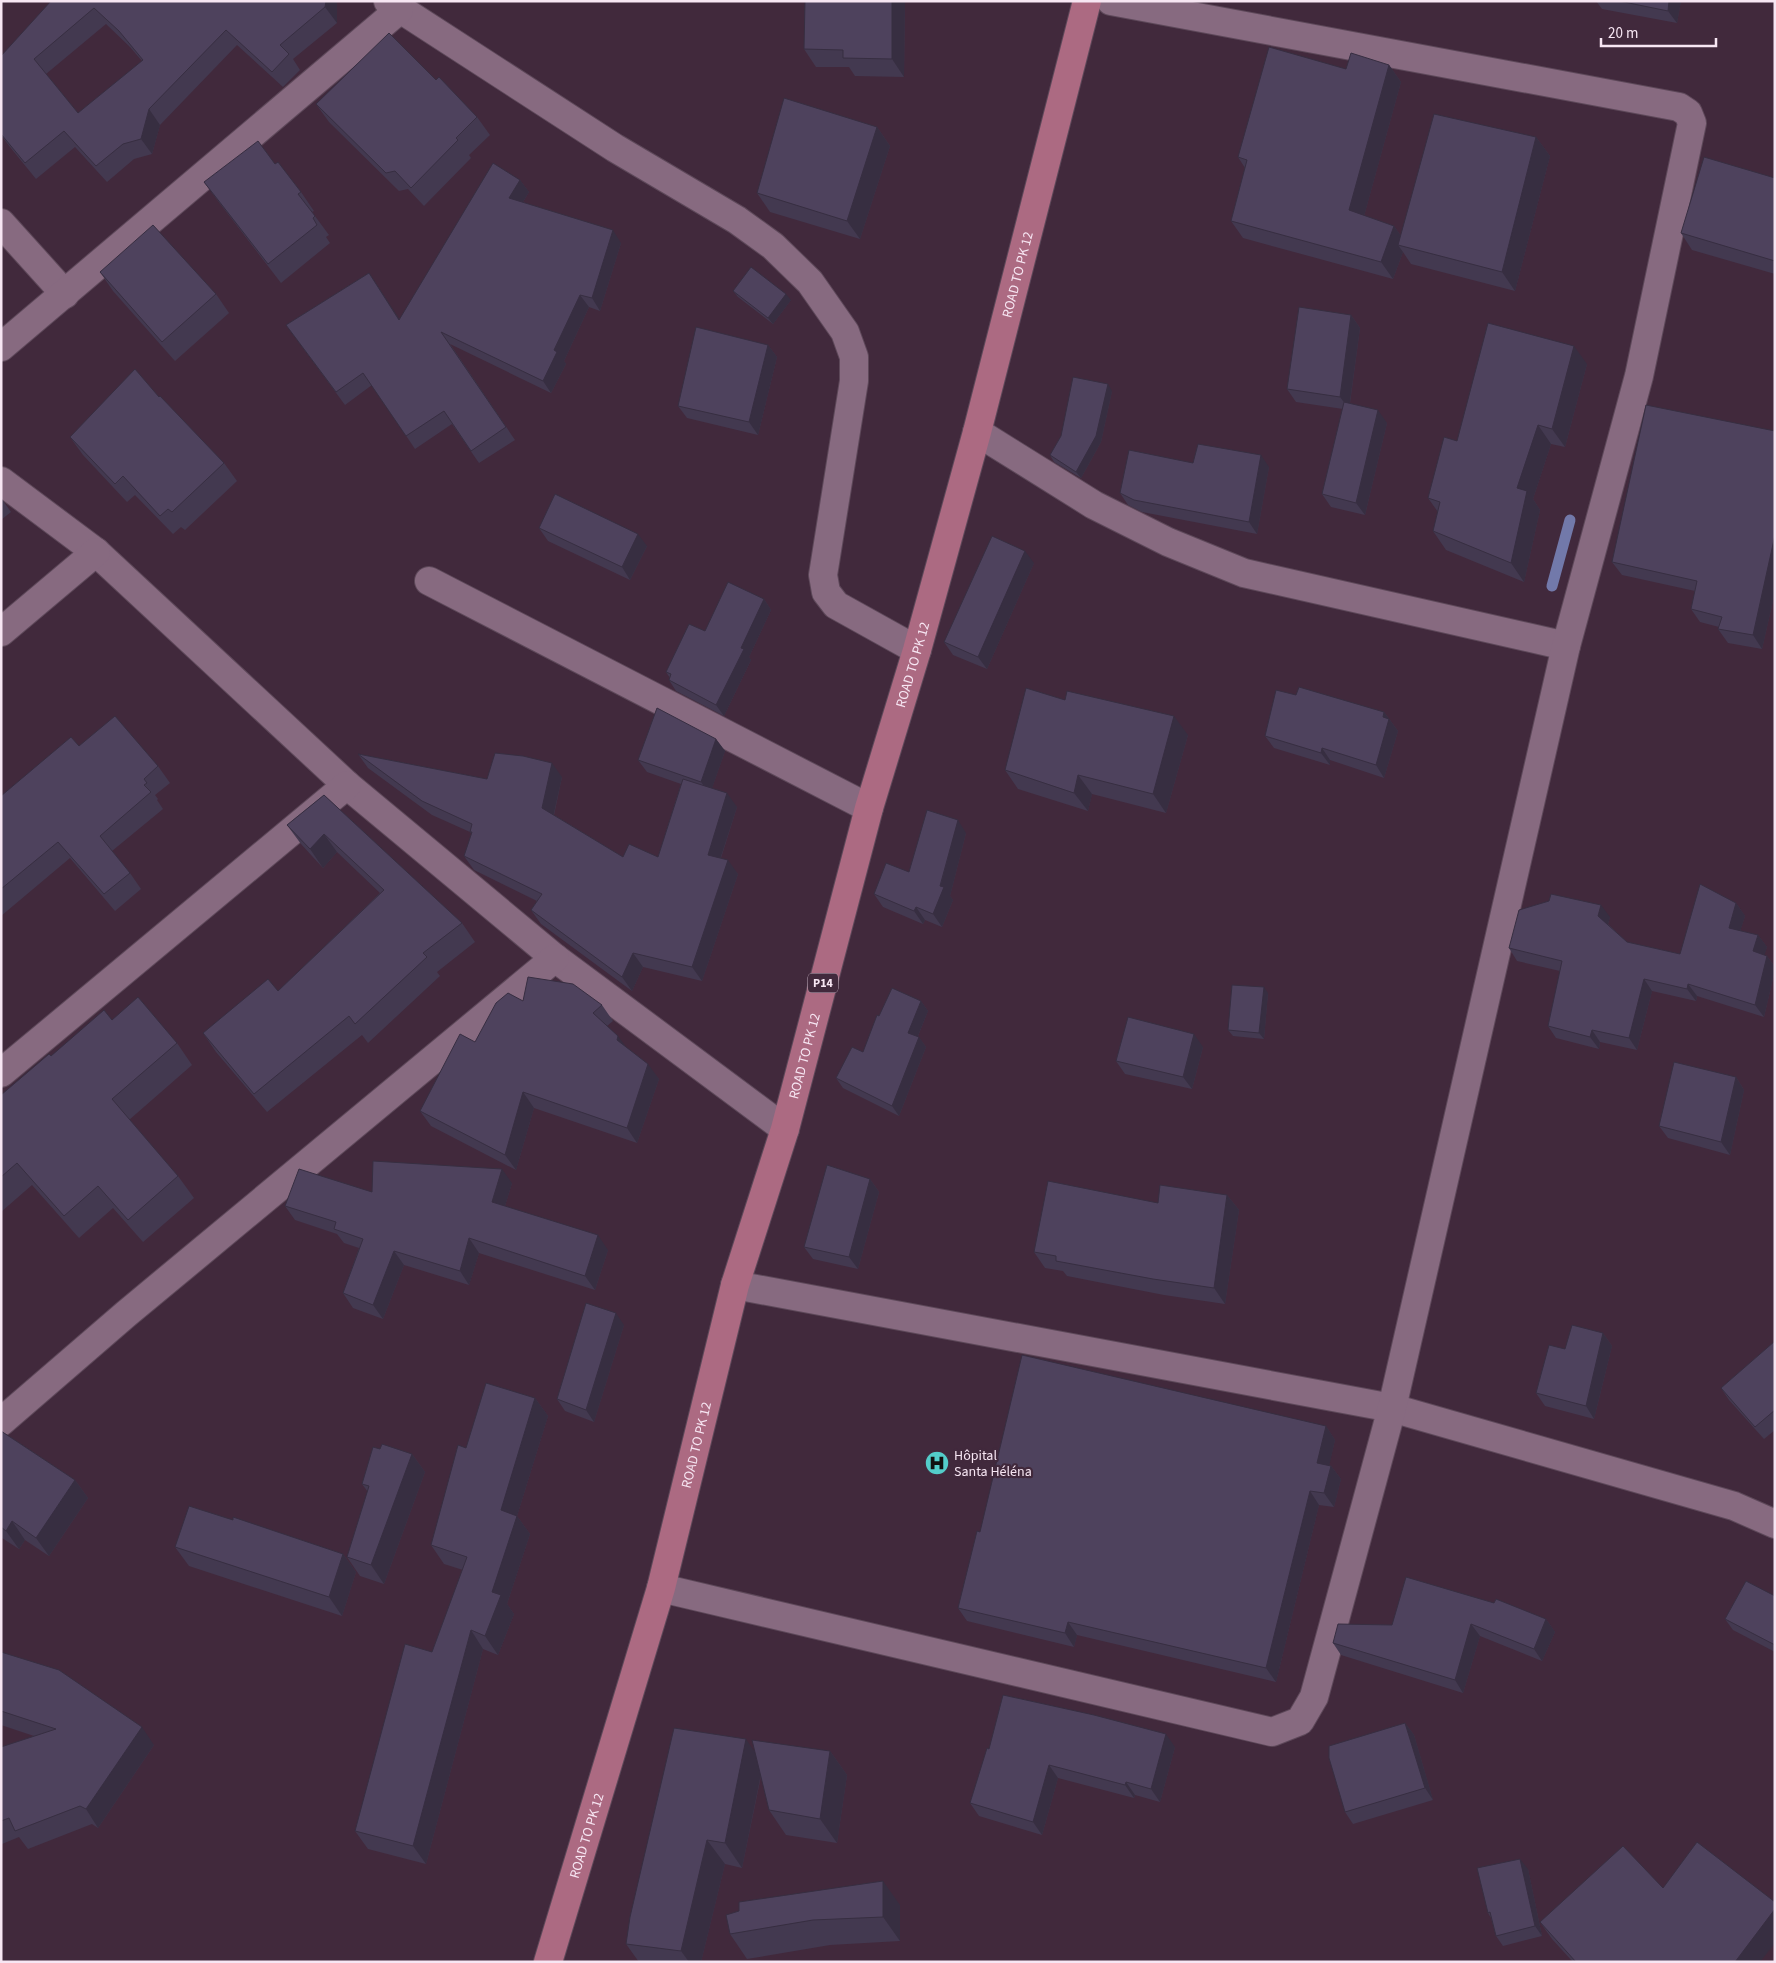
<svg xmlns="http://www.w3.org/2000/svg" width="1776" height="1963" font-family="'Source Sans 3',sans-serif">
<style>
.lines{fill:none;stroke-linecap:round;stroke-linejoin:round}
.stream{stroke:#7279aa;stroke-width:11}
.minor-casing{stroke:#5d4859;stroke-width:30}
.primary-casing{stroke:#5d4859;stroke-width:30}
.minor{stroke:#876a80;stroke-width:28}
.primary{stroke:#ac6a82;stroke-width:28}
.wall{fill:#433950;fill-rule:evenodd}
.shaded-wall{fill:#372e41}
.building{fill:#4e425d;stroke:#372e41;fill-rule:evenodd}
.labels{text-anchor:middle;stroke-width:4.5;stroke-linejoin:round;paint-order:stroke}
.shield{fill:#41293c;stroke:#c0adbc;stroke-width:1}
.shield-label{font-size:12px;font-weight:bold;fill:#f7e6f3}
.street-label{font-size:14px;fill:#f7e6f3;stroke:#41293c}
.poi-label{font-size:14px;fill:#f7e6f3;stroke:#41293c;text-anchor:start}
</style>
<rect width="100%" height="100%" fill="#41293c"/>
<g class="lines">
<polyline class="stream" points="1552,586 1570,520"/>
<g class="minor-casing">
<g id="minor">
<polyline points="388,1 615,148 737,220 773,246 810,282 845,332 854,357 854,381 823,575 826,592 836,605 917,650"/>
<polyline points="1,223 65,294"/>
<polyline points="1,347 399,10"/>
<polyline points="977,432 1094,505 1168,542 1244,573 1566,646"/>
<polyline points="1,481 96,552 347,785 555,958 785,1129"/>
<polyline points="429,581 869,808"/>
<polyline points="1,632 96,552"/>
<polyline points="1,1073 347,785"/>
<polyline points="735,1285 1392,1408 1734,1506 1775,1524"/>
<polyline points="1,1422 126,1314 555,958"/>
<polyline points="661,1588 1272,1732 1300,1721 1314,1697 1392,1408 1566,646 1639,376 1692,123 1688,113 1679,107 1111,1"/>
</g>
</g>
<g class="primary-casing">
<g id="primary">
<path id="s1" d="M548,1962L661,1588L735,1285L785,1129L869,808L917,650L977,432L1087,1"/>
</g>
</g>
<use href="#minor" class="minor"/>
<use href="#primary" class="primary"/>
</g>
<g class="wall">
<path d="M51,1H337V23L293,59L300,70L283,87L237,45L160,125L152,154L134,159L107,182L75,147L36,179L10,147L1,135V56ZM106,24L130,47L142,61L78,113L46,74Z"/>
<polygon points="805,1 905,1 904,77 855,76 849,67 816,67 804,49"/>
<polygon points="1596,1 1681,1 1677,23 1602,9"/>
<polygon points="1389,65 1401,82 1364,216 1394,226 1401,236 1536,137 1550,156 1515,291 1411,264 1403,252 1393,279 1243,238 1231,221 1245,168 1238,157 1346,69"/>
<polygon points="436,80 477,117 490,135 469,155 471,158 424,206 408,189 399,191 329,122 316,104"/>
<polygon points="877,127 890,146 860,239 770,212 757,193"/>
<polygon points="275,164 301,192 314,211 312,212 329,235 326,237 330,243 281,283 218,201 204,182"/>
<polygon points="1775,178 1775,274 1692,250 1681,233"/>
<polygon points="520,180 529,192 523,202 621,243 600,311 589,307 564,361 566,364 551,393 450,344 515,440 479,463 452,424 415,449 372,385 345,405 286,325 369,273 399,319"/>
<polygon points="100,272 216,294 229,313 175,361 113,291"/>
<polygon points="733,291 791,300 773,324 738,297"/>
<polygon points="1351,315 1360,328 1350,403 1387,423 1365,515 1331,507 1322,494 1343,409 1296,402 1287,389"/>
<polygon points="768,345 777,357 758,435 687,418 678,406"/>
<polygon points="1587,364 1565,447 1551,444 1533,499 1540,510 1524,582 1446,550 1433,531 1438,512 1428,498 1457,441"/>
<polygon points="1112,391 1101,442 1081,478 1054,462 1050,455 1061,436"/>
<polygon points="159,397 224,463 237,481 185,530 181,527 173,534 135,495 127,502 83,455 70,437"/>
<polygon points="1775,431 1775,592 1762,649 1728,643 1718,629 1719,627 1700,622 1691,609 1695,591 1622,575 1612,562"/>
<polygon points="1193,463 1269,467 1257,534 1142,512 1128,505 1120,493"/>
<polygon points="1,498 11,512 1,520"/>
<polygon points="539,528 647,546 630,580 548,541"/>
<polygon points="1034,563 987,669 953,655 944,642"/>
<polygon points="764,599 771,610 749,657 751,660 724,716 676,691 669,680 670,678 666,672 705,631"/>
<polygon points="1296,695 1384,712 1398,731 1384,778 1330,760 1330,765 1274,748 1265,736"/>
<polygon points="1065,700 1188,735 1166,813 1092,794 1088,811 1018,789 1005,770"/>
<polygon points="716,739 725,751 712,788 737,807 721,858 738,874 702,981 643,967 632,991 541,924 531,910 537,901 474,870 464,856 472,834 470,832 432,815 368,768 358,754 487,779 562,777 554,815 623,857 658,857 681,784 647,772 638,760"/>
<polygon points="79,746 158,766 170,783 155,795 158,799 157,800 163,809 112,851 130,873 141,889 115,911 70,858 1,916 1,796"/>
<polygon points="324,795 462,923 475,942 437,972 440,976 368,1043 362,1035 267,1112 216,1052 203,1033 278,991 380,893 337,852 323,868 301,844 287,825"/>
<polygon points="966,833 950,896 953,900 942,927 925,920 923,924 883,907 874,894 909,872"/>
<polygon points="1736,903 1745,916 1740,931 1758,935 1767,947 1764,955 1767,956 1775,967 1775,970 1764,1017 1697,996 1696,1001 1652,991 1637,1050 1600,1042 1599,1049 1556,1038 1548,1026 1560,971 1517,961 1509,948 1610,917 1608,924 1627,942 1680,954"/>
<polygon points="1268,993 1264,1039 1233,1036 1228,1030"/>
<polygon points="921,1001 928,1011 918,1036 926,1047 899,1116 843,1088 836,1078 863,1052 879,1016"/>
<polygon points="602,1005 613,1021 607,1026 626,1047 659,1079 637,1143 534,1108 516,1170 431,1126 420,1111 475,1042"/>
<polygon points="112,1020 177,1043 192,1065 129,1120 178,1176 194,1198 143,1242 113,1208 79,1238 32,1185 1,1212 1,1095 51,1056"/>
<polygon points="1203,1047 1192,1089 1125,1074 1116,1061"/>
<polygon points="1736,1077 1744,1090 1730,1155 1668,1138 1659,1126"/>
<polygon points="870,1179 879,1192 858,1269 813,1259 804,1247"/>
<polygon points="512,1183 505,1206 608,1250 595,1290 479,1253 469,1285 404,1265 383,1319 353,1308 343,1293 359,1248 344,1243 337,1234 295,1220 285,1206 372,1192"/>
<polygon points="1227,1195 1239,1210 1225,1304 1164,1295 1067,1276 1063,1271 1045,1268 1034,1252 1158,1203"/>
<polygon points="624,1325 594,1422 565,1411 557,1399"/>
<polygon points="1603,1333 1612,1346 1594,1419 1545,1406 1536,1393 1565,1349"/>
<polygon points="1775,1341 1775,1430 1764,1439 1729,1400 1721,1388"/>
<polygon points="535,1398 548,1416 517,1516 530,1534 507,1604 514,1614 498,1655 483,1649 426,1864 368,1849 355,1831 432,1652 463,1570 444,1564 431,1545 466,1448"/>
<polygon points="1326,1426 1335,1440 1329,1465 1331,1466 1341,1479 1334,1507 1319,1505 1276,1682 1077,1635 1074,1647 967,1621 958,1608 980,1532"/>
<polygon points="1,1431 75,1480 88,1498 49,1556 25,1540 19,1549 2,1538 1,1539"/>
<polygon points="380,1449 412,1454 425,1472 384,1584 360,1576 347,1557 368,1492 362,1484"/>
<polygon points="233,1520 343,1554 356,1572 342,1616 189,1566 175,1547"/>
<polygon points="1775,1596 1775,1652 1733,1630 1725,1619"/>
<polygon points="1546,1619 1555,1632 1542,1661 1480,1636 1463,1693 1341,1655 1333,1643 1392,1625"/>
<polygon points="1,1652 154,1745 98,1828 92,1824 28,1849 19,1837 2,1844 1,1842 1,1747 34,1736 1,1725"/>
<polygon points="1405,1723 1414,1735 1433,1800 1353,1824 1345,1812"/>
<polygon points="1175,1747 1160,1802 1135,1795 1134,1798 1058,1778 1042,1835 979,1816 970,1803 989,1749"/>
<polygon points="830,1751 847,1775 837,1843 786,1835 769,1810 761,1776 742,1868 725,1864 701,1962 639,1962 626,1944 755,1753"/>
<polygon points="1528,1869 1542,1936 1503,1946 1496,1936 1491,1918 1488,1913"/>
<polygon points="1663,1888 1760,1962 1573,1962 1552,1939 1540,1922"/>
<polygon points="900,1905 900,1941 830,1945 747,1959 730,1934 739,1911"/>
</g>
<g class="shaded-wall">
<polygon points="326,1 337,1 337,23 325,7"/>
<polygon points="892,1 905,1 904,77 892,59"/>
<polygon points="1669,1 1681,1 1677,23 1668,11"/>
<polygon points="1389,65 1401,82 1361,227 1349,210"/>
<polygon points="149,109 160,125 152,154 141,139"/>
<polygon points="877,127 890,146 860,239 847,221"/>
<polygon points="1536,137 1550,156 1515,291 1502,272"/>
<polygon points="520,180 529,192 518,210 509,198"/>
<polygon points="1394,226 1406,243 1398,245 1403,252 1393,279 1381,262"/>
<polygon points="613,230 621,243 600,311 592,298"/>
<polygon points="369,273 377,285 408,332 399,320"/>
<polygon points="786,294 791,300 773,324 768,318"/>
<polygon points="580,295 589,307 564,361 566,364 551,393 543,381 554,350"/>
<polygon points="1351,315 1360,328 1349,409 1340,397"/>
<polygon points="768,345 777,357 758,435 749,422"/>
<polygon points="1574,346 1587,364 1565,447 1552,429"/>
<polygon points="1108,384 1112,391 1101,442 1081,478 1076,472"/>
<polygon points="1378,410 1387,423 1365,515 1356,503"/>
<polygon points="1538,425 1551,444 1533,499 1540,510 1524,582 1511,563 1517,488"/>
<polygon points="1261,455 1269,467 1257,534 1249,522"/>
<polygon points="638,534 647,546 630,580 622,567"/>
<polygon points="1775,535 1775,592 1762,649 1753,635"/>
<polygon points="1025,551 1034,563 987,669 978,657"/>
<polygon points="764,599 771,610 749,657 751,660 724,716 716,705 741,648"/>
<polygon points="1384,712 1398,731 1384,778 1376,765"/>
<polygon points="1174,716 1188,735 1166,813 1153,794"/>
<polygon points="716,739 725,751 710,794 701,782"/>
<polygon points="1322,748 1330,760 1330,765 1321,753"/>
<polygon points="552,763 562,777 552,822 542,808"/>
<polygon points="1078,775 1092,794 1088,811 1074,793"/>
<polygon points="727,793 737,807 717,869 708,855"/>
<polygon points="958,820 966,833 950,896 953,900 942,927 933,914"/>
<polygon points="324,834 337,852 323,868 310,849"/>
<polygon points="728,860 738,874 702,981 692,967"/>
<polygon points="1736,903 1745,916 1737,941 1729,928"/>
<polygon points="1601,905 1610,917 1607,928 1598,916"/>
<polygon points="916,907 925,920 923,924 914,911"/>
<polygon points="1758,935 1767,947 1762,963 1753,951"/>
<polygon points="633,953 643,967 632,991 622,977"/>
<polygon points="1767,956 1775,967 1775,970 1764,1017 1755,1005"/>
<polygon points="1644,979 1652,991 1637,1050 1629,1038"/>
<polygon points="1688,984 1697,996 1696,1001 1687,989"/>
<polygon points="1264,987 1268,993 1264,1039 1259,1033"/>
<polygon points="921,1001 928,1011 915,1043 908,1033"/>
<polygon points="1592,1030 1600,1042 1599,1049 1590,1037"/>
<polygon points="1194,1034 1203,1047 1192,1089 1183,1077"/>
<polygon points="618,1036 629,1051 617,1040"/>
<polygon points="919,1037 926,1047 899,1116 892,1106"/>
<polygon points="648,1064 659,1079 637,1143 627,1128"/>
<polygon points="1736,1077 1744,1090 1730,1155 1721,1142"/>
<polygon points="523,1092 534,1108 516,1170 505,1155"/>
<polygon points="502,1169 512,1183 502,1216 492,1202"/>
<polygon points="870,1179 879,1192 858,1269 849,1257"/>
<polygon points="1227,1195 1239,1210 1225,1304 1214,1288"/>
<polygon points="598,1235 608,1250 595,1290 585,1276"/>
<polygon points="469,1238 479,1253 469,1285 460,1271"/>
<polygon points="394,1251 404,1265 383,1319 373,1305"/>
<polygon points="616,1313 624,1325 594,1422 586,1410"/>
<polygon points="1603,1333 1612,1346 1594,1419 1586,1406"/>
<polygon points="535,1398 548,1416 517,1516 530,1534 507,1604 514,1614 498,1655 485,1636 501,1510"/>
<polygon points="1326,1426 1335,1440 1327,1476 1317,1463"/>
<polygon points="412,1454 425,1472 384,1584 371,1565"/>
<polygon points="1331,1466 1341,1479 1334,1507 1324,1493"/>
<polygon points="75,1480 88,1498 49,1556 36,1538"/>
<polygon points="1310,1491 1319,1505 1276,1682 1266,1668"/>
<polygon points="12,1521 25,1540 19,1549 6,1531"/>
<polygon points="343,1554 356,1572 342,1616 329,1597"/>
<polygon points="1546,1619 1555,1632 1542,1661 1534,1649"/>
<polygon points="1068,1622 1077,1635 1074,1647 1065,1633"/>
<polygon points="1471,1624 1480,1636 1463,1693 1455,1680"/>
<polygon points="471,1630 483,1649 426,1864 413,1846"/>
<polygon points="1405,1723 1414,1735 1433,1800 1425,1788"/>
<polygon points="142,1727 154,1745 98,1828 86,1809"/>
<polygon points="1166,1734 1175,1747 1160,1802 1151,1789"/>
<polygon points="746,1739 763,1764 742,1868 725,1843"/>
<polygon points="830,1751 847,1775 837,1843 820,1819"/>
<polygon points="1049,1765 1058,1778 1042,1835 1033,1822"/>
<polygon points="1126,1782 1135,1795 1134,1798 1125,1785"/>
<polygon points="707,1840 725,1864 701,1962 689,1962 681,1951"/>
<polygon points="1520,1859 1528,1869 1542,1936 1535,1926"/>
<polygon points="883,1881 900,1905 900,1941 883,1917"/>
<polygon points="1775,1909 1775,1943 1760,1962 1735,1962"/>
</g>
<g class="building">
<path d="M51,1H326L325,7L280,45L289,54L272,72L226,30L149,109L141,139L123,144L96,166L64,131L25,163L1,134V56ZM94,8L119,31L143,60L78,113L34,59Z"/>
<polygon points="805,1 892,1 892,59 843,58 843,50 804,49"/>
<polygon points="1619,1 1669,1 1668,11"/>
<polygon points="389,33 436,80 439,77 477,117 456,138 458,140 411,188 395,171 386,173 316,104"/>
<polygon points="1269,47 1346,69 1351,53 1389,65 1349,210 1394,226 1381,262 1231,221 1247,160 1238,157"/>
<polygon points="784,98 877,127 847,221 757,193"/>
<polygon points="1434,114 1536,137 1502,272 1398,245"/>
<polygon points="258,141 275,164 278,162 301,192 298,194 315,216 313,218 317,225 268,264 204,182"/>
<polygon points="1704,157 1775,178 1775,261 1681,233"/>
<polygon points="493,163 520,180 509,198 613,230 592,298 580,295 554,350 557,352 543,381 441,332 506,427 471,451 444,411 406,436 363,373 336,392 286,325 369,273 399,320"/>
<polygon points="153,225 216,294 162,342 100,272"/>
<polygon points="751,267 786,294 768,318 733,291"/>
<polygon points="1299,307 1351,315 1340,397 1287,389"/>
<polygon points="1488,323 1574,346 1552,429 1538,425 1517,488 1527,491 1511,563 1433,531 1440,502 1428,498 1444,437 1457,441"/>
<polygon points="696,327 768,345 749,422 678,406"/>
<polygon points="135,369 159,397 160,396 224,463 172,512 168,509 160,516 123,476 115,484 70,437"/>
<polygon points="1073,377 1108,384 1096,436 1076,472 1050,455 1061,436"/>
<polygon points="1344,402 1378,410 1356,503 1322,494"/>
<polygon points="1646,405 1775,431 1775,535 1753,635 1718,629 1722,617 1691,609 1697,581 1612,562"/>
<polygon points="1198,444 1261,455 1249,522 1134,500 1120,493 1129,450 1193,463"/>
<polygon points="555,494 638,534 622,567 539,528"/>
<polygon points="992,536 1025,551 978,657 944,642"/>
<polygon points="728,582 764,599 741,648 744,649 716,705 669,680 671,674 666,672 689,624 705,631"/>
<polygon points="1299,687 1384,712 1383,717 1389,719 1376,765 1322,748 1321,753 1265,736 1276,690 1296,695"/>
<polygon points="1026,688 1065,700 1067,691 1174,716 1153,794 1078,775 1074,793 1005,770"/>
<polygon points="657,708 716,739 701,782 638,760"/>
<polygon points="115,716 158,766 144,779 147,783 144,785 151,792 100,836 130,873 104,894 58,842 1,889 1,796 71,737 79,746"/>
<polygon points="495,753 523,756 552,763 542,808 623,857 629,844 658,857 683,779 727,793 708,855 728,860 692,967 633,953 622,977 531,910 542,894 464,856 472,832 470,832 472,824 422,801 358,754 487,779"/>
<polygon points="324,795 462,923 423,953 427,957 355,1024 349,1016 254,1094 203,1033 268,979 278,991 384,890 324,834 310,849 287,825"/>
<polygon points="927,810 958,820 940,886 944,887 933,914 916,907 914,911 874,894 886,863 909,872"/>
<polygon points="1700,884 1736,903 1729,928 1758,935 1753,951 1767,956 1755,1005 1688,984 1687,989 1644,979 1629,1038 1592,1030 1590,1037 1548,1026 1562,961 1509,948 1519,910 1549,901 1551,894 1601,905 1598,916 1627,942 1680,954"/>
<polygon points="528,977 573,984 602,1005 593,1013 618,1036 617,1040 648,1064 627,1128 523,1092 505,1155 420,1111 460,1034 475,1042 496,1003 508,993 523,1001"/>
<polygon points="1232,985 1264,987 1259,1033 1228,1030"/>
<polygon points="892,988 921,1001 908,1033 919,1037 892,1106 836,1078 852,1047 863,1052 877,1015 879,1016"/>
<polygon points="138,997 177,1043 112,1099 178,1176 128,1220 98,1186 64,1216 17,1163 1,1177 1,1095 49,1054 51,1056 104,1010 112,1020"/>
<polygon points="1128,1017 1194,1034 1183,1077 1116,1061"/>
<polygon points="1674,1062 1736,1077 1721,1142 1659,1126"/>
<polygon points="373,1161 502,1169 492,1202 598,1235 585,1276 469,1238 460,1271 394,1251 373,1305 343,1293 363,1239 334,1229 336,1222 285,1206 299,1169 372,1192"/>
<polygon points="827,1165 870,1179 849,1257 804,1247"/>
<polygon points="1048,1181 1158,1203 1160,1185 1227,1195 1214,1288 1153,1279 1056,1261 1056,1256 1034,1252"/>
<polygon points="586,1303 616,1313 586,1410 557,1399"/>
<polygon points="1572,1325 1603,1333 1586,1406 1536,1393 1549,1345 1565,1349"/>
<polygon points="1775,1341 1775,1410 1755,1427 1721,1388"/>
<polygon points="1022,1355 1326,1426 1317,1463 1331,1466 1324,1493 1310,1491 1266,1668 1068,1622 1065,1633 958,1608 977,1531 980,1532"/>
<polygon points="486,1383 535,1398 501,1510 517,1516 492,1592 501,1595 485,1636 471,1630 413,1846 355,1831 405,1644 432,1652 467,1557 431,1545 458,1445 466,1448"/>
<polygon points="1,1431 75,1480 36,1538 12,1521 6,1531 1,1527"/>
<polygon points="382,1444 412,1454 371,1565 347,1557 369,1486 362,1484 373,1447 380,1449"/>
<polygon points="189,1506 233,1520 233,1517 343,1554 329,1597 175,1547"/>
<polygon points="1406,1577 1494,1603 1496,1599 1546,1619 1534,1649 1471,1624 1455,1680 1333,1643 1338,1624 1392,1625"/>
<polygon points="1746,1581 1775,1596 1775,1645 1725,1619"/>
<polygon points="1,1652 59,1670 142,1727 86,1809 80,1806 15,1831 9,1818 1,1821 1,1747 56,1729 1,1711"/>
<polygon points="1003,1695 1094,1715 1166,1734 1151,1789 1126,1782 1125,1785 1049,1765 1033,1822 970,1803 987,1748 989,1749"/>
<polygon points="1405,1723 1425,1788 1345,1812 1329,1758 1329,1746"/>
<polygon points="674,1728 746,1739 725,1843 707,1840 681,1951 626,1944 630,1917"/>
<polygon points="752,1740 830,1751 820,1819 769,1810"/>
<polygon points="1697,1842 1775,1902 1775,1909 1735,1962 1576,1962 1540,1922 1623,1846 1663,1888"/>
<polygon points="1520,1859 1535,1926 1496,1936 1490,1912 1488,1913 1477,1868"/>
<polygon points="883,1881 883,1917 813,1920 730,1934 726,1915 739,1911 739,1902"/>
</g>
<defs>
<g id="hospital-disc" transform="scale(1.25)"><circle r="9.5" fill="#53cdca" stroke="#41293c"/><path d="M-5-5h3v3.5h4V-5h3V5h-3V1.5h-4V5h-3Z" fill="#111"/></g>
</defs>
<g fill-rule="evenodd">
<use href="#hospital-disc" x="937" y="1463"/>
</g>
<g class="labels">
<rect class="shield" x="808" y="973.5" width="30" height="19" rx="4"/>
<g class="shield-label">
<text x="823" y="987">P14</text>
</g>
<g class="street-label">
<text dy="5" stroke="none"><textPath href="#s1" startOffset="1752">ROAD TO PK 12</textPath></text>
<text dy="5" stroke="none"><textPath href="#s1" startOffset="1348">ROAD TO PK 12</textPath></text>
<text dy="5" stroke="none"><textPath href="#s1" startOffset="942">ROAD TO PK 12</textPath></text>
<text dy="5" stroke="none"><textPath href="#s1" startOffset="538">ROAD TO PK 12</textPath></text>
<text dy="5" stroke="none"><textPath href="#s1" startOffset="132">ROAD TO PK 12</textPath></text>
</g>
<g class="poi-label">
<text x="954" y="1460">Hôpital<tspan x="954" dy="16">Santa Héléna</tspan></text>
</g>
</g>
<rect width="1776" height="1963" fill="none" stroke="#f7e6f3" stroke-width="5"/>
<path d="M1601 38v8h115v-8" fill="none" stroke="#f7e6f3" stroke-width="2.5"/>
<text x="1608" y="38" font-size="15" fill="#f7e6f3" stroke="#41293c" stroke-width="4" paint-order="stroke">20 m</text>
</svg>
